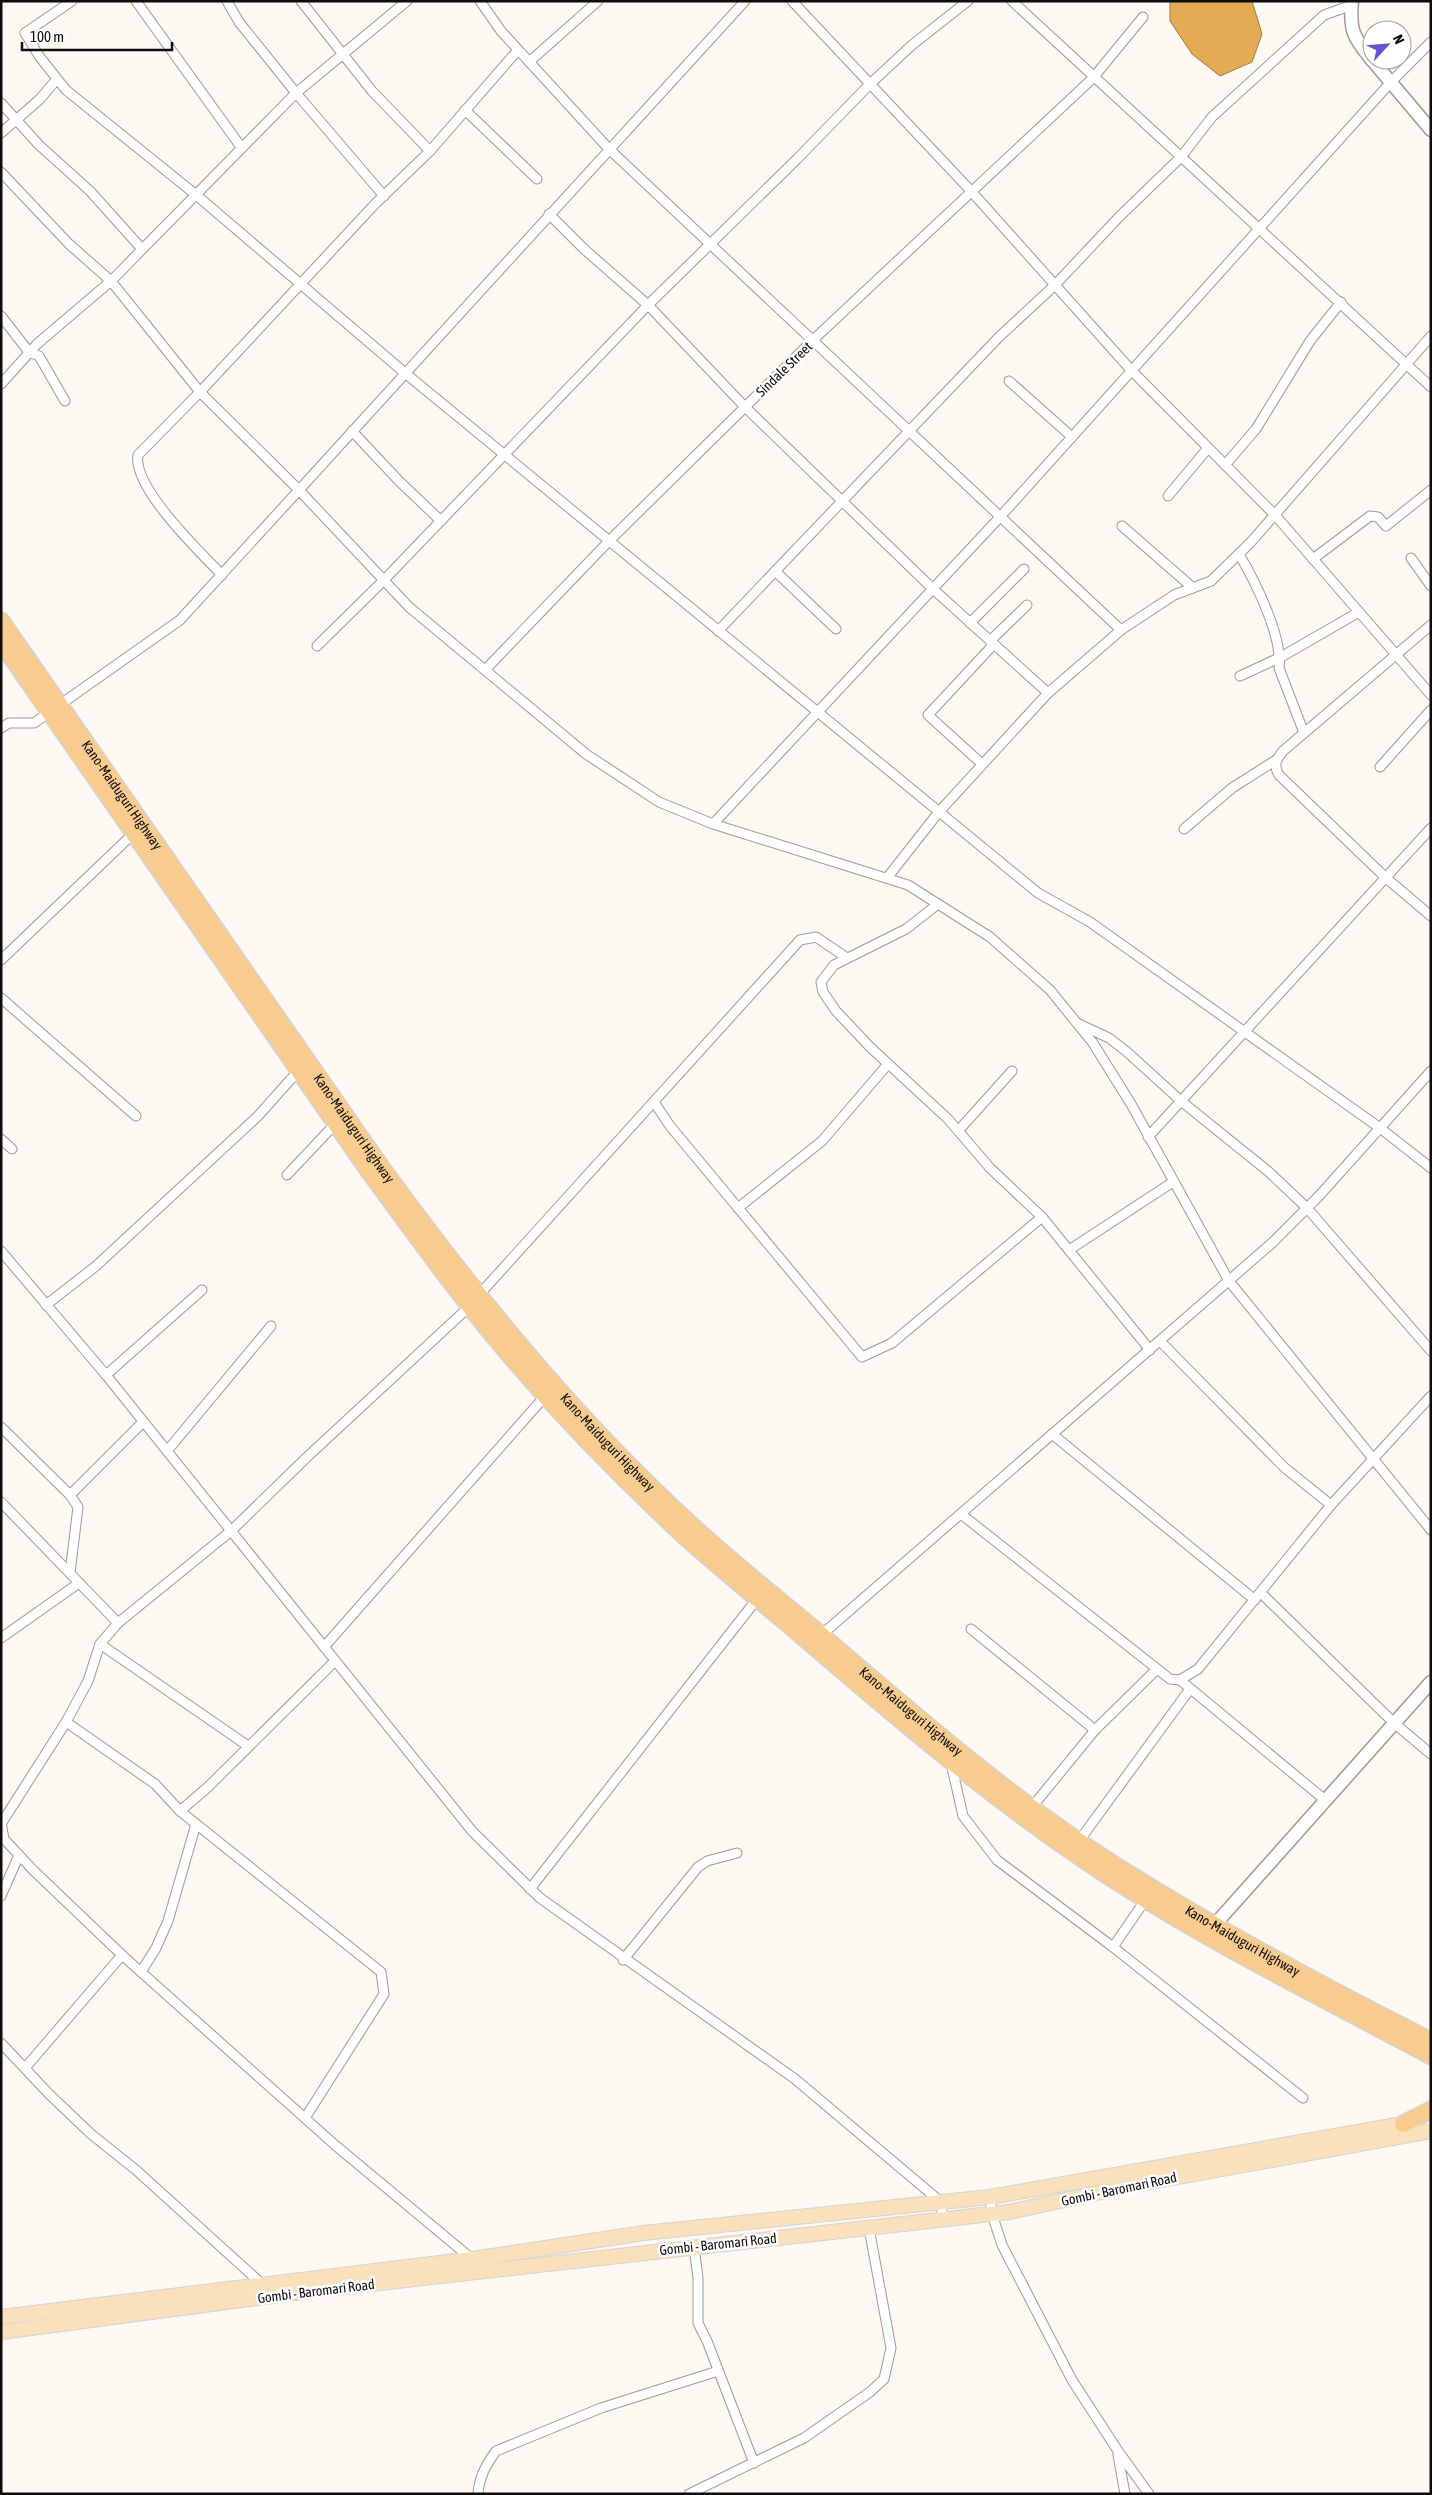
<svg xmlns="http://www.w3.org/2000/svg" width="1432" height="2495" font-family="'Asap Condensed',sans-serif">
<style>
.water{fill:#e4aa54;stroke:#a47b3e}
.lines{fill:none;stroke-linecap:round;stroke-linejoin:round}
.street-casing{stroke:#9e9a95;stroke-width:11}
.secondary-casing{stroke:#9e9a95;stroke-width:15}
.primary-casing{stroke:#d4d3d3;stroke-width:16}
.highway-casing{stroke:#d4d3d3;stroke-width:19}
.street{stroke:#fff;stroke-width:9}
.secondary{stroke:#fff;stroke-width:12}
.primary{stroke:#fbe0bc;stroke-width:14}
.highway{stroke:#f8cc8f;stroke-width:16}
.labels{text-anchor:middle;stroke-width:5;stroke-linejoin:round;paint-order:stroke}
.street-label{font-size:14px;fill:#0e0d0b;stroke:#fff}
</style>
<rect width="100%" height="100%" fill="#fdf8f2"/>
<polygon class="water" points="1170,1 1252,1 1262,34 1252,62 1220,76 1192,54 1170,21"/>
<g class="lines">
<g class="street-casing">
<g id="street">
<polyline points="72,1 25,33 39,56 66,90 195,194 405,373 1038,893 1090,922 1380,1128 1431,1168"/>
<polyline points="136,1 241,147"/>
<polyline points="227,1 239,22 296,93 384,196"/>
<polyline points="301,1 372,91 430,151"/>
<polyline points="480,1 501,31 609,149 1121,630"/>
<polyline points="792,1 971,191 1131,370 1275,515 1431,695"/>
<polyline points="1012,1 1431,387"/>
<polyline points="529,62 598,1"/>
<polyline points="1,103 39,145 90,191 142,249"/>
<polyline points="465,110 537,179"/>
<polyline points="1,133 40,99 56,80"/>
<polyline points="1,172 69,244 111,281 200,392 299,490 745,1"/>
<polyline points="549,214 584,249 648,305 745,407 933,589 1048,693"/>
<polyline points="1,316 29,352 39,356 65,401"/>
<polyline points="1009,381 1072,437"/>
<polyline points="1,384 37,344 111,281 296,93 407,1"/>
<polyline points="352,431 399,481 441,521"/>
<polyline points="1225,465 1256,429 1310,341 1341,302"/>
<polyline points="1168,496 1208,448"/>
<polyline points="1122,526 1193,588"/>
<path d="M1239,554C1255,581 1283,637 1279,668L1304,733"/>
<polyline points="1411,558 1431,586"/>
<polyline points="1313,559 1370,516 1378,517 1386,526 1431,490"/>
<polyline points="775,571 836,629"/>
<path d="M222,575C200,552 132,487 138,455L200,392L375,204L430,151L518,50"/>
<polyline points="970,623 1024,569"/>
<path d="M1431,625L1283,751C1276,760 1273,765 1279,775L1385,877L1431,916"/>
<polyline points="718,631 999,337 1055,285 1119,217 1181,157 1212,117 1324,15 1352,5"/>
<polyline points="990,641 1027,605"/>
<polyline points="317,646 384,580 648,305 797,159 870,84 912,45 968,1"/>
<polyline points="485,670 609,541 813,340 1093,78 1143,17"/>
<polyline points="1240,676 1281,657 1359,612"/>
<polyline points="1,728 9,723 34,723 180,620 299,490 409,607 586,754 659,802 713,824 908,885 990,937 1050,990 1093,1043 1131,1104 1229,1281 1431,1530"/>
<polyline points="982,764 928,715 994,644"/>
<polyline points="1380,767 1431,710"/>
<polyline points="713,824 1000,517 1391,82 1431,42"/>
<polyline points="1184,829 1232,788 1276,760"/>
<polyline points="887,878 938,813 1048,693 1121,630 1174,595 1211,581 1251,542 1431,336"/>
<polyline points="938,904 906,929 834,965 821,982 823,992 836,1011 870,1047 948,1119 990,1168 1042,1217 1150,1350"/>
<polyline points="1,960 134,833"/>
<polyline points="1,998 136,1116"/>
<polyline points="1079,1024 1109,1038 1126,1051 1181,1101 1269,1172 1307,1208 1431,1351"/>
<polyline points="654,1102 670,1126 862,1357 892,1343 1042,1217"/>
<polyline points="958,1131 1012,1071"/>
<polyline points="1148,1137 1431,828"/>
<polyline points="1,1139 12,1149"/>
<polyline points="287,1175 336,1123"/>
<polyline points="738,1208 822,1141 888,1064"/>
<polyline points="1069,1250 1173,1182"/>
<polyline points="1,1251 106,1375 472,1831 540,1898 795,2079 941,2202 943,2220"/>
<polyline points="478,1296 800,940 816,937 847,958"/>
<polyline points="46,1305 96,1266 258,1116 299,1070"/>
<polyline points="1160,1341 1285,1468 1331,1505"/>
<polyline points="106,1375 202,1290"/>
<polyline points="1,1427 70,1495 78,1507 70,1573"/>
<polyline points="1052,1434 1255,1600"/>
<polyline points="167,1451 271,1326"/>
<polyline points="70,1495 143,1422"/>
<polyline points="1,1502 118,1623"/>
<polyline points="961,1514 1170,1679 1180,1680 1198,1669 1331,1505 1431,1396"/>
<polyline points="1261,1593 1394,1723 1431,1754"/>
<polyline points="971,1629 1095,1730"/>
<polyline points="819,1637 1272,1243 1319,1196 1431,1071"/>
<polyline points="1,1638 79,1583"/>
<polyline points="100,1644 248,1746"/>
<polyline points="324,1647 546,1395"/>
<polyline points="1180,1680 1325,1800"/>
<polyline points="66,1722 155,1784 180,1811 381,1972 384,1994 305,2118"/>
<polyline points="951,1763 963,1816 997,1860 1113,1947 1303,2098"/>
<polyline points="1032,1807 1095,1730 1157,1669"/>
<polyline points="180,1811 208,1787 335,1661"/>
<polyline points="1,1822 4,1839 33,1870 122,1955 335,2145 472,2259"/>
<polyline points="1,1824 66,1722 88,1681 100,1644 118,1623 231,1531 306,1458 470,1306"/>
<polyline points="1079,1841 1190,1689"/>
<polyline points="530,1889 757,1599"/>
<polyline points="1,1896 19,1855"/>
<polyline points="1113,1947 1146,1899"/>
<polyline points="623,1960 698,1867 707,1861 737,1853"/>
<polyline points="141,1972 156,1948 168,1921 196,1824"/>
<polyline points="1,2043 49,2094 91,2134 136,2170 262,2284"/>
<polyline points="25,2068 122,1955"/>
<polyline points="990,2197 992,2214 1002,2245 1072,2380 1118,2451 1149,2494"/>
<polyline points="694,2247 698,2278 698,2323 707,2341 754,2463"/>
<polyline points="1118,2455 1125,2494"/>
<path d="M478,2494C479,2477 486,2465 496,2451L601,2408L718,2371"/>
<polyline points="689,2494 804,2438 870,2392 884,2379 891,2348 869,2228"/>
</g>
</g>
<g class="secondary-casing">
<g id="secondary">
<path d="M1352,1C1349,31 1354,38 1372,60"/>
<polyline points="1372,60 1431,130"/>
<polyline points="1210,1930 1431,1682"/>
</g>
</g>
<g class="primary-casing">
<g id="primary">
<polyline points="1,2317 472,2259 644,2233 990,2197 1414,2122"/>
<polyline points="1,2332 309,2291 1009,2212 1129,2186 1431,2131"/>
</g>
</g>
<g class="highway-casing">
<g id="highway">
<path id="s1" d="M1,621L381,1167C474,1294 572,1416 689,1523C731,1562 777,1598 821,1635C916,1716 1010,1799 1116,1866C1218,1930 1323,1987 1431,2041"/>
<path d="M1,642L371,1174C415,1234 459,1295 507,1352C560,1414 617,1473 677,1529C721,1570 769,1607 815,1647C909,1728 1003,1807 1107,1875C1211,1943 1322,1997 1431,2056"/>
<polyline points="1403,2124 1431,2110"/>
</g>
</g>
<use href="#street" class="street"/>
<use href="#secondary" class="secondary"/>
<use href="#primary" class="primary"/>
<use href="#highway" class="highway"/>
</g>
<g class="labels">
<g class="street-label">
<text transform="translate(784 369) rotate(-44)" y="5">Sindale Street</text>
<text dy="5" stroke="none"><textPath href="#s1" startOffset="212">Kano-Maiduguri Highway</textPath></text>
<text dy="5" stroke="none"><textPath href="#s1" startOffset="618">Kano-Maiduguri Highway</textPath></text>
<text dy="5" stroke="none"><textPath href="#s1" startOffset="1022">Kano-Maiduguri Highway</textPath></text>
<text dy="5" stroke="none"><textPath href="#s1" startOffset="1428">Kano-Maiduguri Highway</textPath></text>
<text dy="5" stroke="none"><textPath href="#s1" startOffset="1832">Kano-Maiduguri Highway</textPath></text>
<text transform="translate(1119 2189) rotate(-12)" y="5">Gombi - Baromari Road</text>
<text transform="translate(718 2244) rotate(-6)" y="5">Gombi - Baromari Road</text>
<text transform="translate(316 2291) rotate(-7)" y="5">Gombi - Baromari Road</text>
</g>
</g>
<rect width="1432" height="2495" fill="none" stroke="#0e0d0b" stroke-width="5"/>
<g transform="translate(1387 45) rotate(64)"><circle r="24" fill="#ffffff" stroke="#9f9e9d"/>
<path d="M0-4L9 19L0 12L-9 19Z" fill="#6654ce"/>
<text y="-8" font-size="14" font-weight="bold" text-anchor="middle" fill="#0e0d0b">N</text>
</g>
<path d="M22 42v8h150v-8" fill="none" stroke="#0e0d0b" stroke-width="2.5"/>
<text x="30" y="42" font-size="15" fill="#0e0d0b" stroke="#ffffff" stroke-width="4" paint-order="stroke">100 m</text>
</svg>
